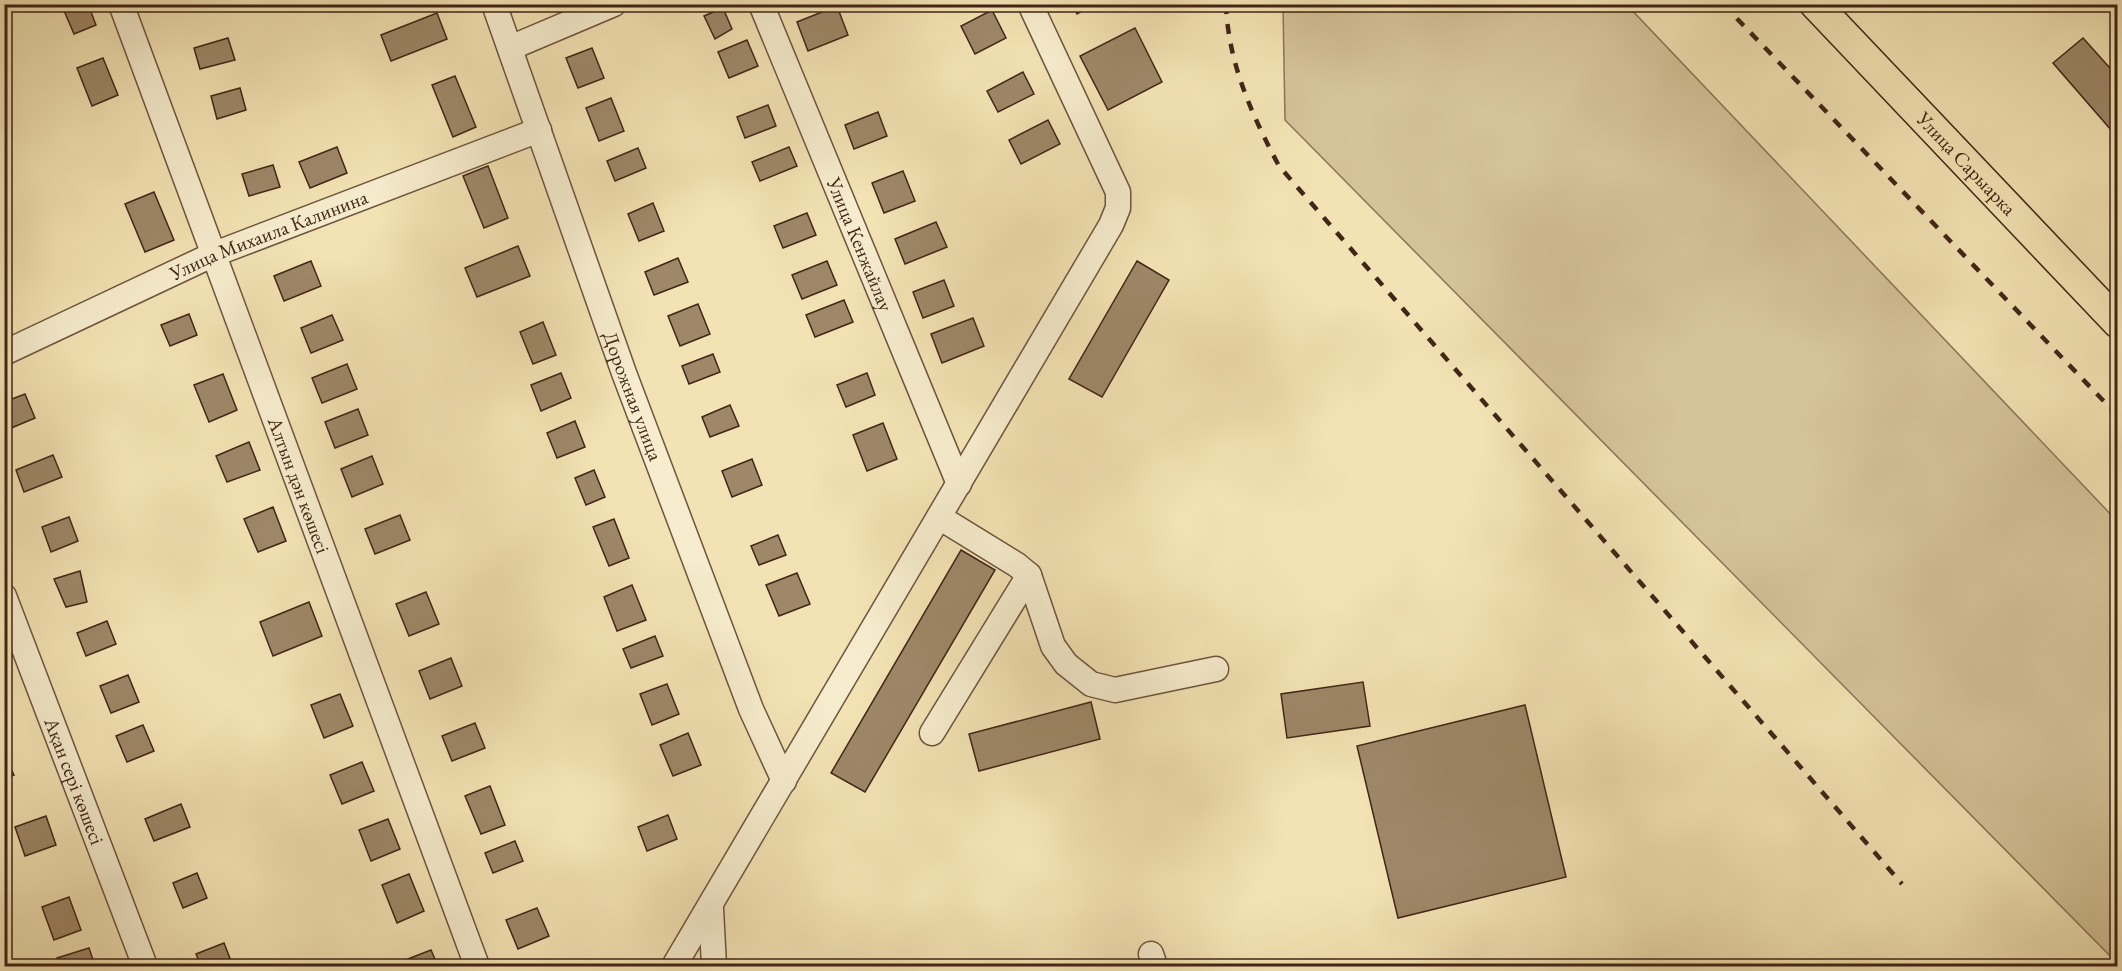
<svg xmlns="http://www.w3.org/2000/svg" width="2122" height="971" font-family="'EB Garamond',serif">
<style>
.green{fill:#d5c399;stroke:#8b7458;stroke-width:1.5}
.building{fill:#9e8868;stroke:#412516;stroke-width:1.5}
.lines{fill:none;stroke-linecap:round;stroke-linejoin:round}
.minor-casing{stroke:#6e543e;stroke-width:27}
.major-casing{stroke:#412516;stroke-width:33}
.minor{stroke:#f7edce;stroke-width:24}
.major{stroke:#f3e3b4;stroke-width:30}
.rail{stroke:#412516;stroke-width:4.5;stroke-dasharray:10 10;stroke-linecap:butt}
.labels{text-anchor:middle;stroke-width:4.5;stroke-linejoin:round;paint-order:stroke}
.street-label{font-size:20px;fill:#412516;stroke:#f7edce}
</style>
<rect width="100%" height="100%" fill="#f3e3b4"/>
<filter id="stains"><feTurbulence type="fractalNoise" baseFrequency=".00333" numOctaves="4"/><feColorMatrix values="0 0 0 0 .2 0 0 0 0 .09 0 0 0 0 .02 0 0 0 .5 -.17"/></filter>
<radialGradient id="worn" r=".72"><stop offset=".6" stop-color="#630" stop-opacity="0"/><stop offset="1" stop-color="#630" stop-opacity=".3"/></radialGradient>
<polygon class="green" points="1283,5 1627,5 2117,521 2117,963 1285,120"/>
<g class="building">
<polygon points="88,4 96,25 74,34 62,6"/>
<polygon points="1073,4 1095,4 1077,14"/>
<polygon points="837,6 848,35 808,51 797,22"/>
<polygon points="723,8 732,29 715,39 704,16"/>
<polygon points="992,10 1006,38 975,54 961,26"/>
<polygon points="437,13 447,39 391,61 381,35"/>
<polygon points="1135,28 1162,82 1108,110 1080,56"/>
<polygon points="228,38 235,60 200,69 194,48"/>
<polygon points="2083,38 2118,77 2118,138 2053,63"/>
<polygon points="747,40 758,66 729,78 718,52"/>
<polygon points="592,48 604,78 578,88 566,58"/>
<polygon points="103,58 118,95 92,106 77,68"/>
<polygon points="1023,72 1034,94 998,112 987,91"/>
<polygon points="455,76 476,127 453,137 432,85"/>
<polygon points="240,88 246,110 217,119 211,96"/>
<polygon points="611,98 624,131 599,141 586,108"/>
<polygon points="768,105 776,126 745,138 737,117"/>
<polygon points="878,112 887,136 854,149 845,125"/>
<polygon points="1048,120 1060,144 1021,164 1009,140"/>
<polygon points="337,147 347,173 310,188 299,162"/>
<polygon points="789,147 797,166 760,181 752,162"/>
<polygon points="638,148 646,168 615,181 607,161"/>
<polygon points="273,165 280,187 249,196 242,174"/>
<polygon points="488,166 508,218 484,228 463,176"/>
<polygon points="903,171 915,201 884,213 872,183"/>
<polygon points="154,192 174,240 145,252 125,204"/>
<polygon points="653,203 664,231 639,241 628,214"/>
<polygon points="807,213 816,235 783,248 774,226"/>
<polygon points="936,222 947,247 905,264 895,239"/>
<polygon points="518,246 530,276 477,297 465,268"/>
<polygon points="678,258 688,282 654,295 645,272"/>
<polygon points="311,261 321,286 284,301 274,276"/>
<polygon points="827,261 837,285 802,299 792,275"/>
<polygon points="1137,261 1169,280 1102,397 1069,379"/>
<polygon points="944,280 954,306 923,318 913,292"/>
<polygon points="844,300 853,322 815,337 806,315"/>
<polygon points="698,304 710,334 680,346 668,316"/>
<polygon points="189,314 197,335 170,346 161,325"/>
<polygon points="332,315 343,340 311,353 301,328"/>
<polygon points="973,318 984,346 942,363 931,334"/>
<polygon points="543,322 556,355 533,364 520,332"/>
<polygon points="713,354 720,372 689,384 682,366"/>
<polygon points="347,364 357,389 322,403 312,378"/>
<polygon points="561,373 571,398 541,411 531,385"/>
<polygon points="867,373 875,395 846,407 837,385"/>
<polygon points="223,374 237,410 209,422 194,385"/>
<polygon points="25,394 35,418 4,431 4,402"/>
<polygon points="730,405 739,426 710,437 702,417"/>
<polygon points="358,409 368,435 335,448 325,422"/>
<polygon points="575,421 585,447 557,458 547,433"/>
<polygon points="883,423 897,459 867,471 853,435"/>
<polygon points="249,442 260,470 227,482 216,456"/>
<polygon points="53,455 62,477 24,492 16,470"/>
<polygon points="372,456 383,484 352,497 341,469"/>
<polygon points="752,459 762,485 732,497 722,471"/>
<polygon points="594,470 605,497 586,505 575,478"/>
<polygon points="273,507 286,541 258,552 244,519"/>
<polygon points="400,515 410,540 375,554 365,529"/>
<polygon points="69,517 78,541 51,552 42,527"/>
<polygon points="614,519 629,558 609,566 593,527"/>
<polygon points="778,535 786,555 759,565 751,546"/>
<polygon points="961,550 995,570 865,792 831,773"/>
<polygon points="80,571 87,602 66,607 54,579"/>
<polygon points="797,573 810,604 779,616 766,585"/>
<polygon points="632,585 646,620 617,631 604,597"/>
<polygon points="426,592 439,624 409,636 396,604"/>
<polygon points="309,602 322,636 273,656 260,622"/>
<polygon points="107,621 116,644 86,656 77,633"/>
<polygon points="655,636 663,656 631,668 623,649"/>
<polygon points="451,658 462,686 430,699 419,671"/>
<polygon points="128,675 139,702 111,713 100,686"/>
<polygon points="1363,682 1370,726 1287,738 1281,694"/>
<polygon points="667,684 679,714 652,725 640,694"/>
<polygon points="340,694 353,726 324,738 311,705"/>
<polygon points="1091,702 1100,739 979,771 969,734"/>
<polygon points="1525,705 1566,877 1398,918 1357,746"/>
<polygon points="475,723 485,748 452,761 442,736"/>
<polygon points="143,725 154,751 127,762 116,736"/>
<polygon points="688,733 701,765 673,776 660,745"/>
<polygon points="4,754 14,775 4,779"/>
<polygon points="362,762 374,791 342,804 330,775"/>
<polygon points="490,786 505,825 481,834 465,796"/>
<polygon points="181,804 190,827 154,841 145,819"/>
<polygon points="668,815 677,839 647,851 638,827"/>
<polygon points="46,816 56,845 25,856 15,827"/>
<polygon points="388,819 400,849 371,861 359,830"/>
<polygon points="515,841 523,861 493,873 485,853"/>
<polygon points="197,873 207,898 183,908 173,883"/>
<polygon points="409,874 424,911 397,923 382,885"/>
<polygon points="69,897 81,930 54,940 42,907"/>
<polygon points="537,908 549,936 518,949 506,920"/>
<polygon points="224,943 233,966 201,966 196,954"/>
<polygon points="89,948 95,966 60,966 57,958"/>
<polygon points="431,950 438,966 412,966 408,959"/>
</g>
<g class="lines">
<g class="minor-casing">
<g id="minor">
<path id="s1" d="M121,4L477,966"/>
<path id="s2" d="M494,4L624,373L751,709L784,781"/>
<path id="s3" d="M761,4L959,484"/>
<polyline points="510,48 614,4"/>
<path id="s4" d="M4,353L212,255L539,130"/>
<polyline points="939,517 1017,565 1029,575 1053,646 1066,664 1091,684 1115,690 1216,669"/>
<path id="s5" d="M4,596L145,966"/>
<polyline points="932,733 1029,575"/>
<polyline points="711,909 714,966"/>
<polyline points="1151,954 1155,966"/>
<polyline points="674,966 1111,225 1118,208 1118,192 1030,4"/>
</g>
</g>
<g class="major-casing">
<g id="major">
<path id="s6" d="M1815,4L2118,323"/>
</g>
</g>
<use href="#minor" class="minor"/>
<use href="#major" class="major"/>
<g class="rail">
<path d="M1226,4C1228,63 1252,115 1279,166L1902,884"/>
<polyline points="1723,4 2118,416"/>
</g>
</g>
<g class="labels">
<g class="street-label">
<text dy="7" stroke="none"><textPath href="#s6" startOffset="220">Улица Сарыарка</textPath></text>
<text dy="7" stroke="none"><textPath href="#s4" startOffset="290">Улица Михаила Калинина</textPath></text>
<text dy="7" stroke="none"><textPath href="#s3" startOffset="260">Улица Кенжайлау</textPath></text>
<text dy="7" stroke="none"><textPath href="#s2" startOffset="416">Дорожная улица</textPath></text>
<text dy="7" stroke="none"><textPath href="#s1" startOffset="513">Алтын дән көшесі</textPath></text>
<text dy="7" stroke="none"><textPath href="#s5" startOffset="198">Ақан сері көшесі</textPath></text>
</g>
</g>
<rect width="2122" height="971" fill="none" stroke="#f3e3b4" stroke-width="24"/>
<rect x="6" y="6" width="2110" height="959" fill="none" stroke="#412516" stroke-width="3"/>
<rect x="12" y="12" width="2098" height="947" fill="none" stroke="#412516" stroke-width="1.5"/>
<rect width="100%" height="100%" filter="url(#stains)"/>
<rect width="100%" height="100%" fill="url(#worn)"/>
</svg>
